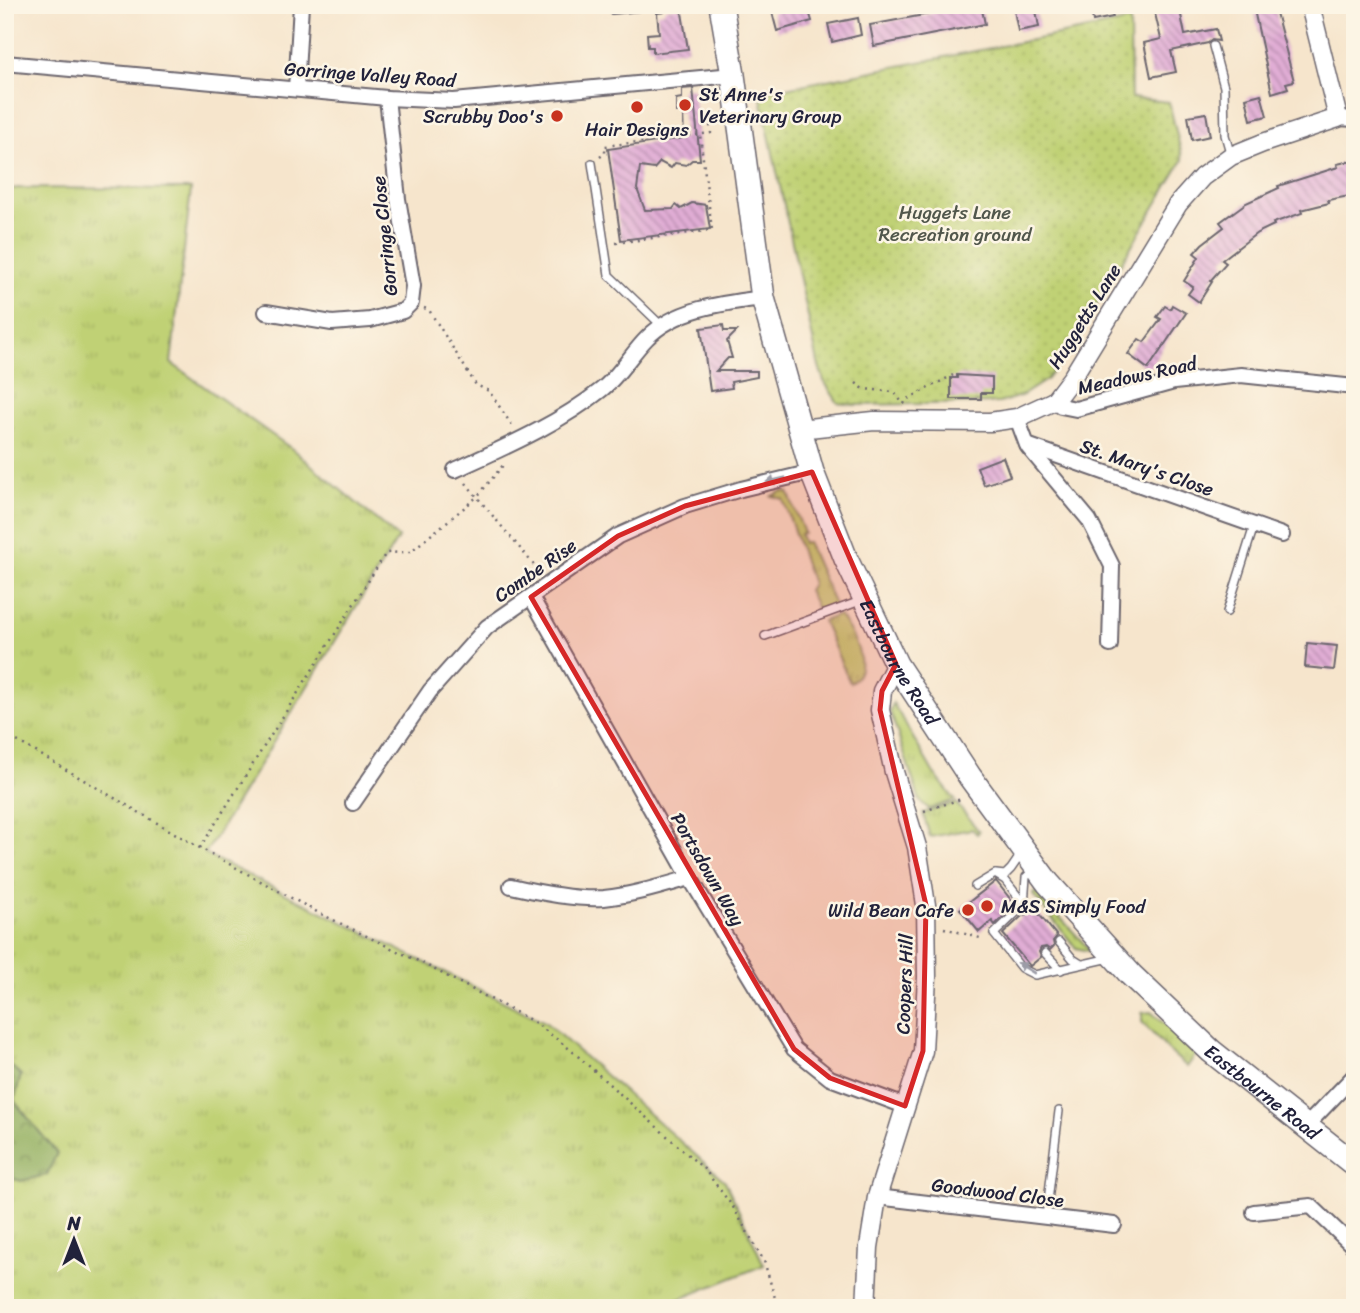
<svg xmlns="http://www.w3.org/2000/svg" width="1360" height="1313" font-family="Sriracha,sans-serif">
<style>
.grass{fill:url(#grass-tufts);stroke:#717a58;stroke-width:2}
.forest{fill:url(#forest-crowns);stroke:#5d6a50;stroke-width:2}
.park{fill:url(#park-dots);stroke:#717a58;stroke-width:2}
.building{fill:url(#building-back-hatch)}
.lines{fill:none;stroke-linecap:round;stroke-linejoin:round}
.service-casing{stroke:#6c666e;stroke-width:10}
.minor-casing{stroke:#6c666e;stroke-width:18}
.tertiary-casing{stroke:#6c666e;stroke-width:21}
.primary-casing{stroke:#6c666e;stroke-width:26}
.path{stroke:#6c666e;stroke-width:2.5;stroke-dasharray:2 5;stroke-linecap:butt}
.service{stroke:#fff;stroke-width:7}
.minor{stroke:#fff;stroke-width:14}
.tertiary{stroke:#fff;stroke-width:18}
.primary{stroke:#fff;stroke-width:23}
.oneway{fill:#9c9ca7}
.marked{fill:#d62828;fill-opacity:0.2;stroke:#d62828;stroke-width:5;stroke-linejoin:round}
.poi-dot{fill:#c8321e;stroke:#fcf5e5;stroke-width:2.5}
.labels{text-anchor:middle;stroke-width:5;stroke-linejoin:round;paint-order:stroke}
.street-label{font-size:19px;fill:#22223b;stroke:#fcf5e5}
.poi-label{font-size:19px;fill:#22223b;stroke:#fcf5e5;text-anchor:start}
.park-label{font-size:19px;fill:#51574c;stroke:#fcf5e5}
</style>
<defs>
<pattern id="grass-tufts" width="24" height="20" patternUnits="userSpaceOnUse" patternTransform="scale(1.75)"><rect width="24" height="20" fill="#c0d174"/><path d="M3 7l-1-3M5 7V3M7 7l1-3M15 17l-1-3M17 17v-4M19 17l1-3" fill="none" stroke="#a5b365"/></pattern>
<pattern id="forest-crowns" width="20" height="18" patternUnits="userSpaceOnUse" patternTransform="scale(1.75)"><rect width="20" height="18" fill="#98b366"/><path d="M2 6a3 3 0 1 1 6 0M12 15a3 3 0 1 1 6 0" fill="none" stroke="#7c9155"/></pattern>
<pattern id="park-dots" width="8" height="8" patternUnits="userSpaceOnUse" patternTransform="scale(1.75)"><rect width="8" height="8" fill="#c0d174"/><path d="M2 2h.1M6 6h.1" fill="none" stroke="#a5b365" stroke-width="1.8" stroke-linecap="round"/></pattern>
<pattern id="building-back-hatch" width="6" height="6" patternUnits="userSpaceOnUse" patternTransform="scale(1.75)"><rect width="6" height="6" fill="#e1add5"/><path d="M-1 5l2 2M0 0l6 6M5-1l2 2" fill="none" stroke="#b68cae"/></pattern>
</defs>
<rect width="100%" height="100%" fill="#fcf5e5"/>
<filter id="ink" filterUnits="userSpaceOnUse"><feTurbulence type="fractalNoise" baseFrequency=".0143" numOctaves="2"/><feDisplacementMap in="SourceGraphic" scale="14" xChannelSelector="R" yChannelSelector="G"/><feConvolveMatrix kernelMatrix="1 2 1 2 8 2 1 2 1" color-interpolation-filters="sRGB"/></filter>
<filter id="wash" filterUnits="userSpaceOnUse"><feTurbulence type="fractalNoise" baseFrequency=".00686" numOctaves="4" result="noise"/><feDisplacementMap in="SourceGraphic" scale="28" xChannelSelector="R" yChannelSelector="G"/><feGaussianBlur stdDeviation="1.57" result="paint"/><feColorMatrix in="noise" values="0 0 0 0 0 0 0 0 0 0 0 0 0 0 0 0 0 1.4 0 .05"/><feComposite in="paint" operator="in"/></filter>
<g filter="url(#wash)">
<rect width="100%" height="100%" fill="#f6e5cc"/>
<g class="grass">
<polygon points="17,188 191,189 171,363 292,449 398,538 205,854 545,1022 725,1181 764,1265 658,1308 5,1308 5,1176 21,1181 56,1153 14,1101 21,1075 5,1061 5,191"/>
<polygon points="782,491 788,492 804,533 800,534 803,543 807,542 835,605 819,613 808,590 812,584 783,499 772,496"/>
<path d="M839,615C851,631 874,668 850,683L823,621Z"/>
<polygon points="893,703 933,772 955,800 929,809 920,801 890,711"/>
<polygon points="956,803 979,831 977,834 972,829 930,837 923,813"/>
<polygon points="1037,892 1088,948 1088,951 1076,948 1033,895 1033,893"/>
<polygon points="1151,1012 1197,1053 1187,1067 1168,1050 1142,1022 1142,1013"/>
</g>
<polygon class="forest" points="5,1061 21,1075 14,1101 57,1153 47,1175 21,1181 5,1176"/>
<polygon class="park" points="1130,21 1131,98 1169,102 1183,160 1066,355 1046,380 1023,395 999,403 854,405 838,403 824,381 818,363 760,93"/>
<g id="blocks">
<g class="building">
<polygon points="799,5 807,5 812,21 777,31 772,12"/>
<polygon points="960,5 981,5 985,24 874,46 870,25 929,14 960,7"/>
<polygon points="1013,5 1035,5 1039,27 1018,31"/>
<polygon points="1090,5 1110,5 1113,17 1093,21"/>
<polygon points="1153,5 1179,5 1185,35 1216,29 1219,41 1212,40 1208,43 1171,51 1176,72 1151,77 1144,43 1161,39"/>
<polygon points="1253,5 1274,5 1294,81 1286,83 1288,88 1272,93"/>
<polygon points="681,7 688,49 653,53 653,47 648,47 647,34 659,33 657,13 664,12 665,8"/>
<polygon points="858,18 861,35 832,42 828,24"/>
<polygon points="693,88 700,160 692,160 686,165 675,163 671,168 660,162 654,169 640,167 637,189 645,210 673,209 676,205 681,209 692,203 706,205 710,229 621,240 608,149 684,138 683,112 676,112 676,99 682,98 682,89"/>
<polygon points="1261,94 1267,116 1251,120 1246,98"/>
<polygon points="1206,113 1210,136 1192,140 1188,116"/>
<polygon points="1351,161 1355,195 1328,200 1329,203 1301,210 1302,213 1273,223 1274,225 1257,233 1222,260 1226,263 1210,281 1212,282 1199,302 1188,294 1193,287 1184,281 1199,257 1194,253 1202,244 1224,227 1220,222 1246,203 1279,188 1278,186 1338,167 1337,164"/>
<polygon points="1172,305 1186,313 1148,369 1128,354 1139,339 1144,342 1161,319 1157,317 1165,306 1170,309"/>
<polygon points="723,325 724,331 737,331 727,341 732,358 728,358 716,371 757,371 757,377 731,382 732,388 710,391 701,328"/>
<polygon points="957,375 992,377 992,393 981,393 981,399 951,399 951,378 957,378"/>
<polygon points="1003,457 1010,476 984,485 977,467"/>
<polygon points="1307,643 1337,646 1334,670 1305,667"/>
<polygon points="996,881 1015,905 995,925 992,921 979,932 960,909"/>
<polygon points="1034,908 1057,936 1053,941 1054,946 1050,950 1046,947 1041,948 1039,952 1041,957 1030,966 1003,934 1023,915 1025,916"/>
</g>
</g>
</g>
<g filter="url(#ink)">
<use href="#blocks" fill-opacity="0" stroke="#6c666e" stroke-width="2"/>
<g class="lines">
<g class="service-casing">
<g id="service">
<polyline points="611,5 612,10 660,5"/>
<polyline points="1213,46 1224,87 1225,135 1231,156"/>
<polyline points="592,163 609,275 662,326"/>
<polyline points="1227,612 1254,526"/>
<polyline points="765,636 863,600"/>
<polyline points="1035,869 1026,877 1024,905 994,934 1021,968 1035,975 1110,958"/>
<polyline points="996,874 1005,875 1011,869 1022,853"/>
<polyline points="975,886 995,874 1005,880 1024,904"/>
<polyline points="1059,942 1073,959 1081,964"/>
<polyline points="1045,953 1061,970"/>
<polyline points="1046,1217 1059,1111"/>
</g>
</g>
<g class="minor-casing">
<g id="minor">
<polyline points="5,63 387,98 454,101 733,75"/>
<polyline points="296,89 301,5"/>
<polyline points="1338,118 1355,119"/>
<polyline points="266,312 332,323 370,320 403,311 411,303 413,286 398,199 387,98"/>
<polyline points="1054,401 1061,406 1076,409 1174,382 1241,375 1355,387"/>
<polyline points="1017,418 1027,445 1282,535"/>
<polyline points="1028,447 1089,520 1112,566 1110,645"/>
<path d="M455,470C505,447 557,425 601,390C619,376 631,354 647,338C676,308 724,303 763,298"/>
<polyline points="531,597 690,878 794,1049 830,1078 905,1106"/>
<polyline points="353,803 430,691 487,627 618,536 685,506 741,489 812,472"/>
<path d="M511,886C537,892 578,900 604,898C633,895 662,886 690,878"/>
<polyline points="1306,1126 1355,1075"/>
<polyline points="877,1197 1114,1225"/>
<polyline points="1254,1212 1311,1206 1355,1248"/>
</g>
</g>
<g class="tertiary-casing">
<g id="tertiary">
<polyline points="799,429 874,421 990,422 1017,418 1054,401 1073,376 1178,204 1202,177 1231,156 1263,143 1338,118 1310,5"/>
<polyline points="866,1308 869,1247 877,1197 923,1051 927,977 926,905 917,847 894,772 880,710 882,691 896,664"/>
</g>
</g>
<g class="primary-casing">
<g id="primary">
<path id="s1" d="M721,5L733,75L763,298L812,472L846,559L896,664L970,777L1048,883L1131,975L1211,1051L1355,1165"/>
</g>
</g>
<g class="path">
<polyline points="600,157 605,153 605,146 711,133 709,116 720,115"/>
<polyline points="616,243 712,230 700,135"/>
<polyline points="424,308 429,310 476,385 489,391 513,427"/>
<polyline points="856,383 864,389 894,392 904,405"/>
<polyline points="904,404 906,400 953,375"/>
<polyline points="466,483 477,497 504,464"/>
<polyline points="5,734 200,848 317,912 422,963 534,1022 571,1050 705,1170 733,1207 764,1261 778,1308"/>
<polyline points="924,811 961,799"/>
<polyline points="200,848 386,553 410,552 477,497 539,571"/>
<polyline points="944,928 980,938"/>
</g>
<use href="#service" class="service"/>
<use href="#minor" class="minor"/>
<use href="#tertiary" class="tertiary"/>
<use href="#primary" class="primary"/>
</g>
<defs><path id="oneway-solid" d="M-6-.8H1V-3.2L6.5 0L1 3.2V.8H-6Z" transform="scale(1.75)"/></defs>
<g class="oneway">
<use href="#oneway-solid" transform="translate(776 480) rotate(167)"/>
<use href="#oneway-solid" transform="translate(1026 968) rotate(-148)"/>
</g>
</g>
<path class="marked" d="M812,472L896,664L882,691L880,710L926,905L923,1051L905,1106L830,1078L794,1049L531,597L618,536L685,506Z"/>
<g class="poi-dot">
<circle cx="685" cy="105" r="7"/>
<circle cx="637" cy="107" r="7"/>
<circle cx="557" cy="116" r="7"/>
<circle cx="987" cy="906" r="7"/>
<circle cx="968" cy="910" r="7"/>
</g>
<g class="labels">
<g class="street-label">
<text transform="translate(370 74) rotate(4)" y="7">Gorringe Valley Road</text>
<text transform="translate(384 236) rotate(-96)" y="7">Gorringe Close</text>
<text transform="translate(1084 316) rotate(-58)" y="7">Huggetts Lane</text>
<text transform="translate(1137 375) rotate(-12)" y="7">Meadows Road</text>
<text transform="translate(1147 467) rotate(19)" y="7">St. Mary's Close</text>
<text transform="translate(535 570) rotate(-35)" y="7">Combe Rise</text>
<text dy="7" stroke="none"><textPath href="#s1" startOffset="686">Eastbourne Road</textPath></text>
<text transform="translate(708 869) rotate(60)" y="7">Portsdown Way</text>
<text transform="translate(904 984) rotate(-88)" y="7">Coopers Hill</text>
<text dy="7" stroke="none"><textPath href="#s1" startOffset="1253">Eastbourne Road</textPath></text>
<text transform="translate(998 1192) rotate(7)" y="7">Goodwood Close</text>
</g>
<g class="poi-label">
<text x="699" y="101">St Anne's<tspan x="699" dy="22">Veterinary Group</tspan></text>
<text x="543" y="123" text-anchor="end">Scrubby Doo's</text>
<text x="637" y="136" text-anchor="middle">Hair Designs</text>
<text x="1001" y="913">M&amp;S Simply Food</text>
<text x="954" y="917" text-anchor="end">Wild Bean Cafe</text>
</g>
<g class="park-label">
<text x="955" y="219">Huggets Lane<tspan x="955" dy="22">Recreation ground</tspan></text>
</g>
</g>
<rect width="1360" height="1313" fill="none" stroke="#fcf5e5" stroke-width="28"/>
<g transform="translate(74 1240)" stroke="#fcf5e5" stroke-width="5" paint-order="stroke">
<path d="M0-5L12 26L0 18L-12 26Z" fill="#22223b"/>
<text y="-10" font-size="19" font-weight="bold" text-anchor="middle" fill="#22223b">N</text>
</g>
</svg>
